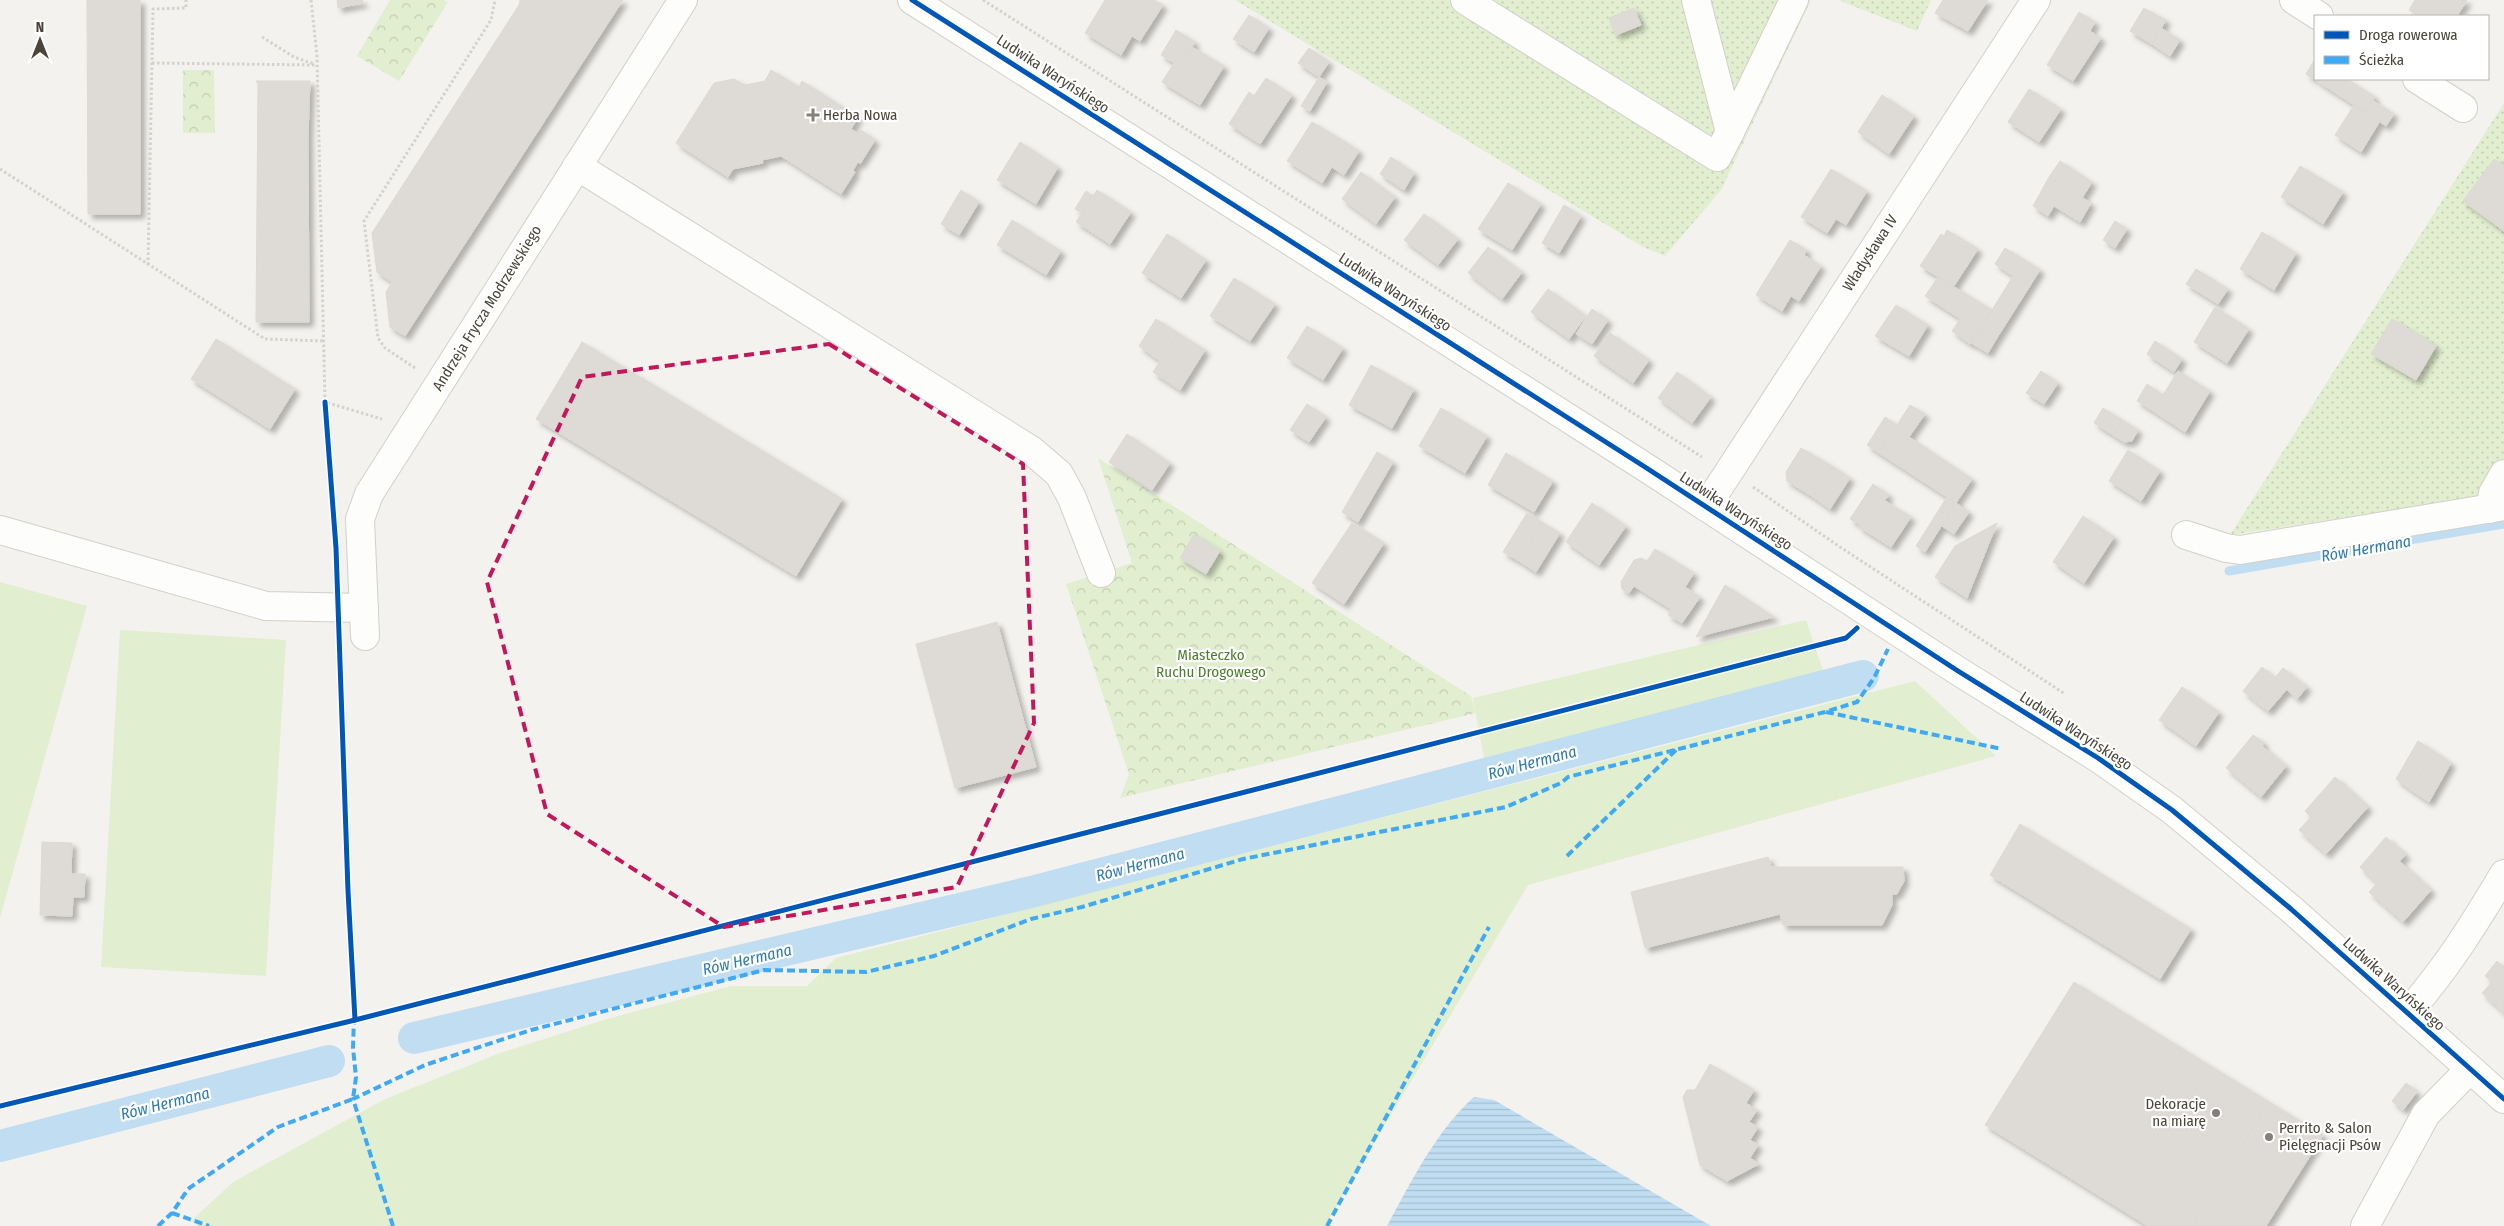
<svg xmlns="http://www.w3.org/2000/svg" width="2504" height="1226" font-family="'Fira Sans Condensed',sans-serif">
<style>
.grass{fill:#e1eecf}
.forest{fill:url(#forest-crowns)}
.garden{fill:url(#garden-dots)}
.water{fill:url(#water-rules)}
.lines{fill:none;stroke-linecap:round;stroke-linejoin:round}
.stream{stroke:#c0ddf1;stroke-width:9}
.canal{stroke:#c0ddf1;stroke-width:32}
.building{fill:#dedbd6;stroke:#dcd9d4;filter:url(#shadow)}
.minor-casing{stroke:#d2d0cb;stroke-width:30}
.path{stroke:#d3d2cc;stroke-width:3;stroke-dasharray:2.5 2.5;stroke-linecap:butt}
.minor{stroke:#fdfdfc;stroke-width:28}
.quiet{stroke:#3fa9f5;stroke-width:4;stroke-dasharray:8 4;stroke-linecap:butt}
.cycleway-casing{stroke:#fff;stroke-width:8}
.cycleway{stroke:#0057b8;stroke-width:5}
.marked{fill:none;stroke:#c2185b;stroke-width:4;stroke-dasharray:10 6;stroke-linejoin:round}
.poi-dot{fill:#868178;stroke:#fff;stroke-width:2}
.labels{text-anchor:middle;stroke-width:4.5;stroke-linejoin:round;paint-order:stroke}
.street-label{font-size:15px;fill:#4b4439;stroke:#fff}
.poi-label{font-size:15px;fill:#4b4439;stroke:#fff;text-anchor:start}
.park-label{font-size:15px;fill:#4a7f2a;stroke:#fff}
.water-label{font-size:16px;font-style:italic;fill:#2e7ab2;stroke:#fff}
</style>
<defs>
<pattern id="forest-crowns" width="20" height="18" patternUnits="userSpaceOnUse" patternTransform="scale(1.25)"><rect width="20" height="18" fill="#e1eecf"/><path d="M2 6a3 3 0 1 1 6 0M12 15a3 3 0 1 1 6 0" fill="none" stroke="#c3cdb2"/></pattern>
<pattern id="garden-dots" width="8" height="8" patternUnits="userSpaceOnUse" patternTransform="scale(1.25)"><rect width="8" height="8" fill="#e1eecf"/><path d="M2 2h.1M6 6h.1" fill="none" stroke="#c3cdb2" stroke-width="1.8" stroke-linecap="round"/></pattern>
<pattern id="water-rules" width="6" height="5" patternUnits="userSpaceOnUse" patternTransform="scale(1.25)"><rect width="6" height="5" fill="#c0ddf1"/><path d="M0 2.5h6" fill="none" stroke="#a6bfcf"/></pattern>
<filter id="shadow"><feDropShadow dx="4.5" dy="4.5" stdDeviation="2.5" flood-color="#0004"/></filter>
</defs>
<rect width="100%" height="100%" fill="#f4f2ee"/>
<g class="grass">
<polygon points="0,582 87,606 0,918"/>
<polygon points="1806,620 1828,685 1844,698 1486,770 1473,698"/>
<polygon points="120,630 286,640 266,976 101,967"/>
<polygon points="1915,681 1996,756 1528,885 1325,1226 198,1226 191,1221 233,1182 385,1099 500,1053 607,1019 731,986 807,986 836,958"/>
</g>
<g class="forest">
<polygon points="390,0 444,0 448,2 399,81 357,56"/>
<polygon points="183,70 214,70 215,133 183,133"/>
<polygon points="1098,458 1471,696 1476,713 1120,798 1129,774 1066,584 1132,563"/>
</g>
<g class="garden">
<polygon points="1235,0 1811,0 1721,190 1665,256 1643,247"/>
<polygon points="1838,0 1931,0 1917,31"/>
<polygon points="2504,103 2504,494 2230,535"/>
</g>
<path class="water" d="M1474,1097L1494,1100L1711,1226H1387C1411,1182 1436,1131 1474,1097Z"/>
<g class="lines">
<polyline class="stream" points="2229,571 2504,524"/>
<g class="canal">
<polyline points="414,1038 1031,892 1863,676"/>
<polyline points="0,1146 329,1061"/>
</g>
</g>
<g class="building">
<polygon points="87,0 140,0 140,214 88,214"/>
<polygon points="337,0 362,0 363,3 338,8"/>
<polygon points="520,0 623,0 405,336 390,327 386,292 392,282 377,272 372,233 519,5"/>
<polygon points="1105,0 1154,0 1163,5 1140,41 1132,36 1121,55 1085,33"/>
<polygon points="1943,0 1988,0 1968,31 1935,13"/>
<polygon points="2415,0 2467,0 2457,16 2418,16 2409,10"/>
<polygon points="1634,8 1641,25 1616,35 1609,18"/>
<polygon points="2144,8 2166,20 2152,44 2130,31"/>
<polygon points="2079,12 2095,22 2090,31 2101,38 2073,81 2047,65"/>
<polygon points="1249,15 1269,28 1254,52 1233,39"/>
<polygon points="2161,28 2180,40 2170,56 2152,44"/>
<polygon points="1176,30 1195,42 1182,64 1176,60 1174,63 1161,55"/>
<polygon points="1192,47 1224,66 1200,105 1162,82 1176,60 1182,64"/>
<polygon points="1309,48 1329,62 1319,77 1298,63"/>
<polygon points="2315,59 2315,79 2347,79 2375,97 2365,112 2306,74"/>
<polygon points="771,70 799,87 802,81 858,117 851,129 859,134 861,130 875,140 860,164 858,162 853,170 855,172 841,194 781,156 762,160 763,163 733,169 728,177 676,143 714,83 734,79 745,85 765,81"/>
<polygon points="1319,77 1327,82 1310,111 1301,106"/>
<polygon points="1266,78 1292,95 1260,144 1229,124 1249,92 1254,96"/>
<polygon points="256,81 310,81 308,135 309,322 256,322 258,84"/>
<polygon points="2029,89 2061,109 2039,142 2008,122"/>
<polygon points="1882,95 1914,116 1889,154 1858,132"/>
<polygon points="2372,100 2394,114 2386,126 2365,112"/>
<polygon points="2354,105 2380,121 2361,152 2335,135"/>
<polygon points="1312,122 1347,143 1322,183 1287,161"/>
<polygon points="1020,142 1058,167 1036,204 997,180"/>
<polygon points="1347,143 1359,151 1344,175 1332,167"/>
<polygon points="1391,157 1414,173 1404,190 1380,174"/>
<polygon points="2494,159 2504,166 2504,231 2463,201"/>
<polygon points="2060,161 2092,182 2082,198 2049,177"/>
<polygon points="2300,166 2343,192 2323,224 2281,197"/>
<polygon points="1831,169 1867,191 1846,225 1836,219 1827,233 1801,217"/>
<polygon points="1361,172 1395,197 1376,224 1342,199"/>
<polygon points="2049,177 2091,203 2080,222 2054,206 2048,216 2033,206"/>
<polygon points="1508,183 1541,204 1512,250 1478,229"/>
<polygon points="961,190 979,202 959,235 941,224"/>
<polygon points="1097,190 1131,212 1110,244 1076,222"/>
<polygon points="1086,191 1093,196 1082,213 1075,209"/>
<polygon points="1564,205 1581,216 1559,253 1542,243"/>
<polygon points="1424,214 1458,239 1438,265 1404,240"/>
<polygon points="1012,220 1040,238 1025,262 997,245"/>
<polygon points="2115,221 2127,229 2115,248 2103,240"/>
<polygon points="1947,230 1978,249 1954,286 1920,266 1941,234 1944,236"/>
<polygon points="2262,232 2296,253 2274,290 2240,269"/>
<polygon points="1167,234 1206,260 1181,298 1142,273"/>
<polygon points="1040,238 1061,251 1046,275 1025,262"/>
<polygon points="1790,240 1807,250 1804,255 1821,266 1799,301 1765,280"/>
<polygon points="1488,247 1522,272 1502,299 1468,273"/>
<polygon points="2005,248 2036,267 2025,284 1995,264"/>
<polygon points="2036,267 2040,270 1995,341 1979,331 2013,276 2025,284"/>
<polygon points="2196,269 2228,289 2218,304 2186,284"/>
<polygon points="1938,277 1992,310 1979,331 1925,296"/>
<polygon points="1234,278 1275,304 1250,341 1210,316"/>
<polygon points="1765,280 1791,296 1782,311 1756,295"/>
<polygon points="1548,289 1586,316 1569,339 1531,312"/>
<polygon points="1896,305 1928,325 1909,356 1875,336"/>
<polygon points="2215,307 2249,329 2227,363 2194,342"/>
<polygon points="1592,309 1608,320 1592,344 1576,334"/>
<polygon points="1156,319 1178,333 1160,361 1139,346"/>
<polygon points="1960,319 1979,331 1970,344 1952,331"/>
<polygon points="2392,319 2436,346 2416,380 2371,354"/>
<polygon points="1307,326 1343,348 1323,380 1287,358"/>
<polygon points="1979,331 1995,341 1988,353 1971,343"/>
<polygon points="1178,333 1205,350 1180,390 1153,372"/>
<polygon points="1610,333 1649,360 1633,383 1594,356"/>
<polygon points="216,339 295,389 270,429 191,379"/>
<polygon points="2155,341 2182,359 2174,372 2147,354"/>
<polygon points="582,342 842,499 796,576 536,419"/>
<polygon points="1371,365 1414,389 1392,428 1349,405"/>
<polygon points="2041,371 2058,383 2044,404 2026,393"/>
<polygon points="2178,371 2210,391 2185,432 2153,411"/>
<polygon points="1677,372 1711,397 1692,423 1658,398"/>
<polygon points="2147,384 2163,395 2153,411 2137,401"/>
<polygon points="1307,404 1326,417 1309,442 1290,430"/>
<polygon points="1910,405 1925,414 1909,437 1895,428"/>
<polygon points="1441,408 1487,436 1465,473 1419,446"/>
<polygon points="2103,408 2122,420 2113,435 2094,423"/>
<polygon points="1885,417 1897,425 1885,444 1873,436"/>
<polygon points="2122,420 2138,430 2132,441 2124,442 2113,435"/>
<polygon points="1895,428 1909,437 1893,462 1879,453"/>
<polygon points="1127,434 1170,463 1152,490 1109,462"/>
<polygon points="1873,436 1885,444 1879,453 1867,445"/>
<polygon points="1909,437 1972,479 1956,503 1893,462"/>
<polygon points="1801,448 1832,466 1813,497 1787,481 1786,472"/>
<polygon points="2128,450 2160,471 2141,501 2109,481"/>
<polygon points="1377,452 1393,462 1358,522 1342,512"/>
<polygon points="1506,453 1553,481 1534,512 1488,485"/>
<polygon points="1832,466 1850,478 1830,509 1813,497"/>
<polygon points="1873,484 1889,495 1885,500 1879,497 1860,525 1850,519"/>
<polygon points="1879,497 1911,517 1891,547 1859,527"/>
<polygon points="1947,497 1956,503 1925,552 1916,546"/>
<polygon points="1592,503 1626,526 1599,565 1566,542"/>
<polygon points="1956,503 1969,512 1954,534 1942,526"/>
<polygon points="1527,513 1543,523 1519,561 1503,552"/>
<polygon points="2083,516 2114,537 2084,583 2053,562"/>
<polygon points="1352,523 1384,543 1344,604 1312,583"/>
<polygon points="1543,523 1560,533 1536,572 1519,561"/>
<polygon points="1997,523 1967,598 1935,577 1955,546"/>
<polygon points="1194,534 1220,551 1206,574 1180,558"/>
<polygon points="1655,549 1694,573 1685,587 1700,597 1682,623 1668,615 1671,609 1634,586 1629,593 1622,589 1621,582 1634,560 1641,558 1647,561"/>
<polygon points="1725,585 1774,617 1696,637"/>
<polygon points="997,622 1036,767 955,788 916,644"/>
<polygon points="2262,667 2275,678 2256,702 2243,691"/>
<polygon points="2283,668 2307,687 2297,699 2275,678"/>
<polygon points="2275,678 2288,688 2268,711 2256,702"/>
<polygon points="2182,687 2219,712 2196,746 2159,720"/>
<polygon points="2253,735 2264,743 2262,746 2286,766 2261,797 2226,768"/>
<polygon points="2418,741 2434,751 2411,790 2396,779"/>
<polygon points="2434,751 2451,763 2429,802 2411,790"/>
<polygon points="2335,777 2368,807 2326,854 2299,830 2311,817 2305,811"/>
<polygon points="2020,824 2191,929 2160,979 1990,875"/>
<polygon points="2386,837 2406,855 2399,861 2398,860 2377,883 2360,867"/>
<polygon points="42,842 72,843 71,874 85,874 84,897 73,897 72,916 40,915"/>
<polygon points="1768,857 1771,867 1903,867 1904,881 1897,894 1892,894 1892,905 1882,925 1783,925 1780,914 1645,948 1631,892"/>
<polygon points="2398,860 2431,890 2403,922 2369,892"/>
<polygon points="2497,961 2504,967 2504,1013 2482,993 2492,982 2485,976"/>
<polygon points="2074,982 2269,1102 2192,1226 2148,1226 1985,1125"/>
<polygon points="1710,1064 1754,1090 1746,1103 1757,1110 1749,1122 1758,1127 1750,1140 1758,1145 1750,1158 1759,1164 1727,1181 1700,1165 1683,1097 1687,1090 1695,1090"/>
<polygon points="2406,1083 2417,1092 2403,1110 2392,1101"/>
<polygon points="2269,1102 2323,1135 2266,1226 2192,1226"/>
</g>
<g class="lines">
<g class="minor-casing">
<g id="minor">
<polyline points="912,0 1645,467 1958,671 2098,758 2172,810 2291,909 2504,1099"/>
<polyline points="1465,0 1717,157 1730,132"/>
<polyline points="1696,0 1730,132 1794,0"/>
<polyline points="2294,0 2319,16"/>
<polyline points="2417,79 2463,108"/>
<polyline points="577,166 1031,450 1059,474 1072,498 1101,573"/>
<polyline points="1706,507 2036,0"/>
<polyline points="2490,509 2493,493 2504,474"/>
<polyline points="0,530 266,606 364,608"/>
<polyline points="2186,535 2226,548 2240,550 2504,506"/>
<polyline points="365,636 360,519 369,494 683,0"/>
<path d="M2407,1013C2445,971 2475,923 2504,874"/>
<polyline points="2365,1226 2426,1114 2470,1069"/>
</g>
</g>
<g class="path">
<polyline points="311,0 317,56 325,402 382,419"/>
<polyline points="983,0 1702,457"/>
<polyline points="262,37 294,57 314,64"/>
<polyline points="152,63 317,65"/>
<polyline points="0,169 265,339 324,341"/>
<polyline points="148,265 153,9 186,8 186,0"/>
<polyline points="415,368 385,348 378,338 364,221 491,20 495,0"/>
<polyline points="1753,487 1840,547 2065,694"/>
</g>
<use href="#minor" class="minor"/>
<g class="quiet">
<polyline points="1826,712 2002,749"/>
<polyline points="1567,856 1676,750"/>
<polyline points="172,1213 209,1226"/>
<polyline points="158,1226 172,1213 188,1189 278,1127 353,1099 356,1077 353,1048 354,1017"/>
<polyline points="393,1226 353,1099 425,1065 531,1030 764,970 866,972 934,956 1031,919 1082,907 1243,859 1506,807 1561,783 1568,777 1825,712 1857,702 1874,678 1888,649"/>
<polyline points="1327,1226 1489,927"/>
</g>
<g class="cycleway-casing">
<g id="cycleway">
<polyline points="912,0 1645,467 1958,671 2098,758 2172,810 2291,909 2504,1099"/>
<polyline points="325,402 336,548 348,891 355,1020"/>
<polyline points="0,1106 355,1020 1846,638 1857,628"/>
</g>
</g>
<use href="#cycleway" class="cycleway"/>
</g>
<path class="marked" d="M829,344L1023,464L1034,723L957,887L724,927L547,814L487,582L582,377Z"/>
<g class="poi-dot">
<path d="M810.5 107.5h5v5h5v5h-5v5h-5v-5h-5v-5h5z"/>
<circle cx="2216" cy="1113" r="5"/>
<circle cx="2269" cy="1137" r="5"/>
</g>
<g class="labels">
<g class="street-label">
<text transform="translate(1053 74) rotate(33)" y="5">Ludwika Waryńskiego</text>
<text transform="translate(1870 253) rotate(-57)" y="5">Władysława IV</text>
<text transform="translate(1395 292) rotate(33)" y="5">Ludwika Waryńskiego</text>
<text transform="translate(487 308) rotate(-58)" y="5">Andrzeja Frycza Modrzewskiego</text>
<text transform="translate(1736 511) rotate(33)" y="5">Ludwika Waryńskiego</text>
<text transform="translate(2076 731) rotate(33)" y="5">Ludwika Waryńskiego</text>
<text transform="translate(2394 984) rotate(42)" y="5">Ludwika Waryńskiego</text>
</g>
<g class="poi-label">
<text x="823" y="120">Herba Nowa</text>
<text x="2206" y="1109" text-anchor="end">Dekoracje<tspan x="2206" dy="17">na miarę</tspan></text>
<text x="2279" y="1133">Perrito &amp; Salon<tspan x="2279" dy="17">Pielęgnacji Psów</tspan></text>
</g>
<g class="park-label">
<text x="1211" y="660">Miasteczko<tspan x="1211" dy="17">Ruchu Drogowego</tspan></text>
</g>
<g class="water-label">
<text transform="translate(2366 548) rotate(-10)" y="6">Rów Hermana</text>
<text transform="translate(1532 762) rotate(-15)" y="6">Rów Hermana</text>
<text transform="translate(1140 864) rotate(-15)" y="6">Rów Hermana</text>
<text transform="translate(747 959) rotate(-13)" y="6">Rów Hermana</text>
<text transform="translate(165 1103) rotate(-14)" y="6">Rów Hermana</text>
</g>
</g>
<rect x="2314" y="15" width="175" height="65" fill="#ffffff" stroke="#b7b4b0"/>
<rect x="2324" y="31" width="25" height="8" fill="#0057b8" stroke="#b7b4b0"/>
<text x="2359" y="40" font-size="15" fill="#4b4439">Droga rowerowa</text>
<rect x="2324" y="56" width="25" height="8" fill="#3fa9f5" stroke="#b7b4b0"/>
<text x="2359" y="65" font-size="15" fill="#4b4439">Ścieżka</text>
<g transform="translate(40 40)" stroke="#ffffff" stroke-width="4" paint-order="stroke">
<path d="M0-4L9 19L0 12L-9 19Z" fill="#4b4439"/>
<text y="-8" font-size="14" font-weight="bold" text-anchor="middle" fill="#4b4439">N</text>
</g>
</svg>
